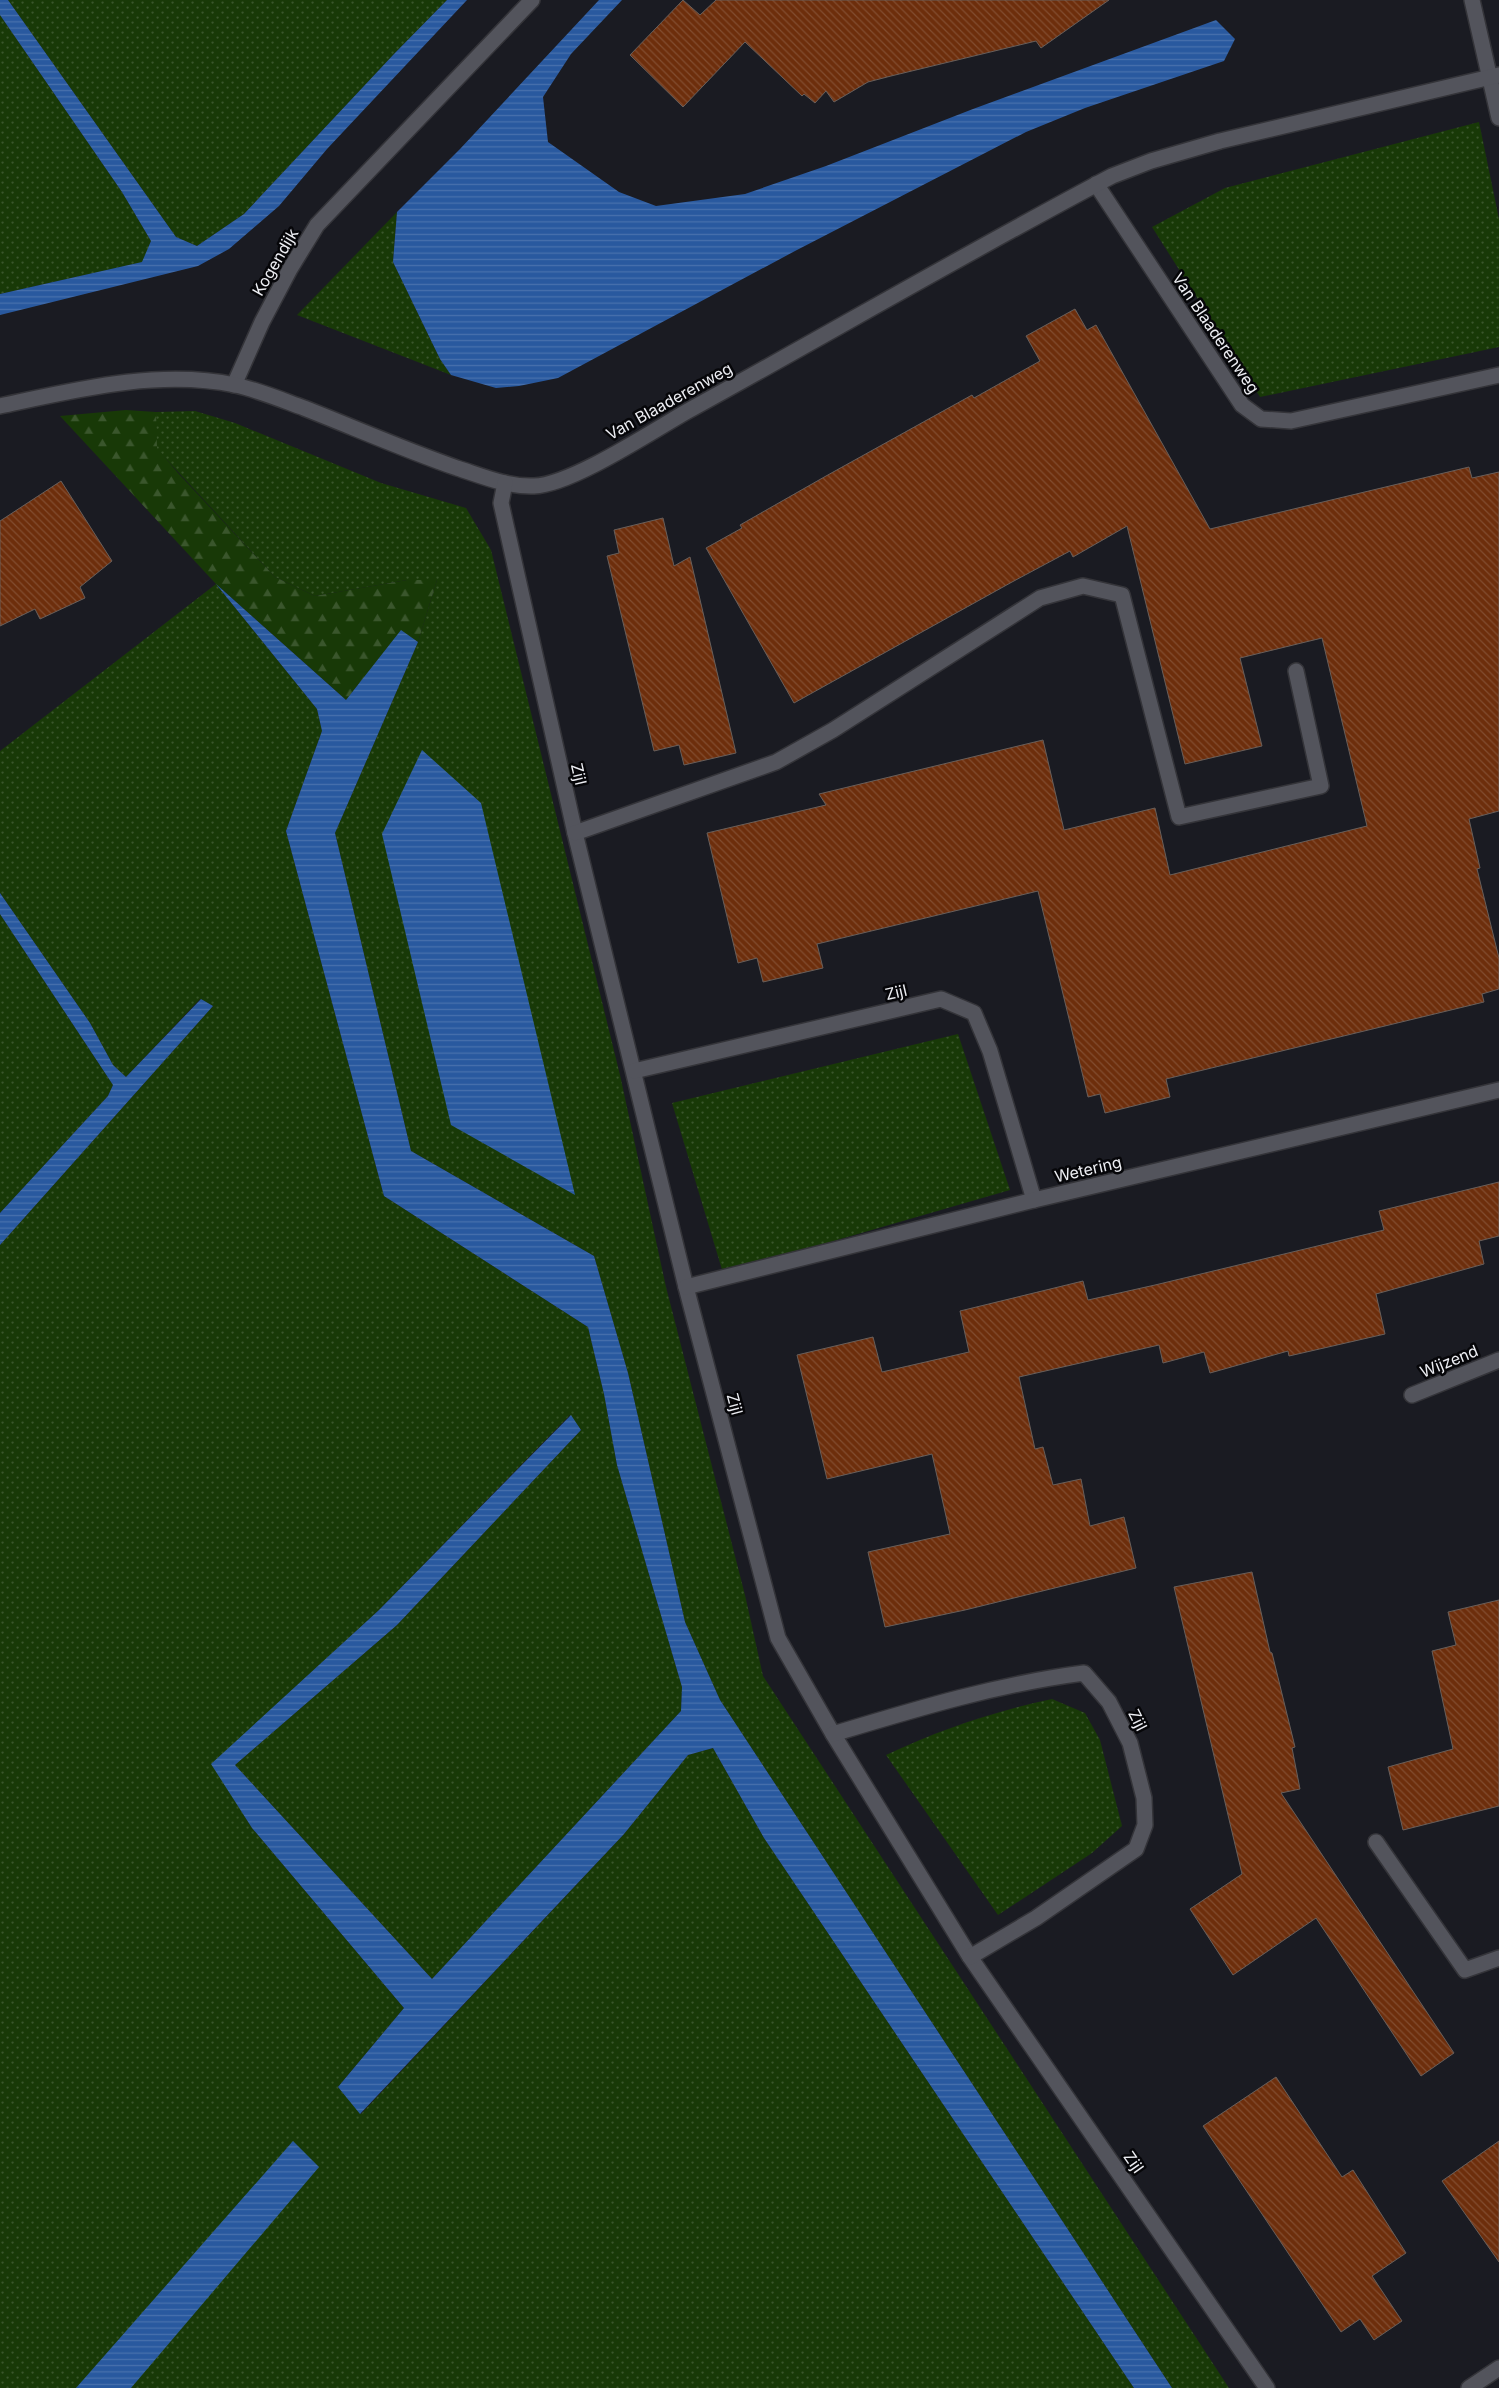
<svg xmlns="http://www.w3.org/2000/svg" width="1499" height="2388" font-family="Inter,sans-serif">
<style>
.grass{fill:url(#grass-dots)}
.forest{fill:url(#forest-firs)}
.water{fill:url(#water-rules)}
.building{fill:url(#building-back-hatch);stroke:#685f5b}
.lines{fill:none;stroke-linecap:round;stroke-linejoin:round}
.minor-casing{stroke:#343439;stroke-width:18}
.minor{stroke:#53545c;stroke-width:15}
.labels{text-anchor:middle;stroke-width:5;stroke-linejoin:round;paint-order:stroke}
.street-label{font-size:16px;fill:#edeef3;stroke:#060609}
</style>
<defs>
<pattern id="grass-dots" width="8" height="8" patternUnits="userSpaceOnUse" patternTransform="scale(1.25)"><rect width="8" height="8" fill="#183907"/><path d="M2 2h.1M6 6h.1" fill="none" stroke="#3a562c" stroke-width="1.8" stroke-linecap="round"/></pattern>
<pattern id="forest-firs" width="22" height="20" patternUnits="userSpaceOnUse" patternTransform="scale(1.25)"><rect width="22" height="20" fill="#183907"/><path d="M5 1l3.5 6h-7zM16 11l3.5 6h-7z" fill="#3a562c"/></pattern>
<pattern id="water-rules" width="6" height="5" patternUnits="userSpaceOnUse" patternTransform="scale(1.25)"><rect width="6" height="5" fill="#29599f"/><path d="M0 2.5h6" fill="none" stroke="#4871ad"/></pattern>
<pattern id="building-back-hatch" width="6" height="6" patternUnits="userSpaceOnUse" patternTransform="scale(1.25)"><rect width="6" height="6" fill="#6d2e0c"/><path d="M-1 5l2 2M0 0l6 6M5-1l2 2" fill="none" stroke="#824d30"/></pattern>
</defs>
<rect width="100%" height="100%" fill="#1a1b22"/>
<g class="grass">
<polygon points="8,0 447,0 394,54 244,214 197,246 176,237"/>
<polygon points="0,15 122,192 151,241 143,262 0,294"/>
<polygon points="1479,122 1499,219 1499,347 1260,397 1152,227 1225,188"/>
<polygon points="397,212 393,262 440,359 451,375 297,315"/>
<polygon points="195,411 235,423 381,483 466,508 491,550 620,1075 666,1287 745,1595 763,1676 1229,2388 1172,2388 720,1700 685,1622 628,1373 594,1256 411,1151 335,833 418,642 437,580 407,580 315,596 275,577 156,448 156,412"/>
<polygon points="216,584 317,709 322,731 286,831 384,1196 588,1327 604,1394 617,1465 682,1687 681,1711 432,1979 235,1765 397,1625 581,1430 570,1415 379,1610 212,1764 252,1828 404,2008 338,2087 361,2114 624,1834 688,1755 713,1748 764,1838 1134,2388 0,2388 0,1245 213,1006 200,999 126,1077 113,1065 90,1023 0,893 0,751"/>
<polygon points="0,914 113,1085 108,1096 0,1213"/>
<polygon points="958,1034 1010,1190 723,1273 672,1103"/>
<path d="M1052,1699L1085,1713L1100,1740L1122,1826L1092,1853L998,1915L886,1755C939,1730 995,1711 1052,1699Z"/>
</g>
<polygon class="forest" points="126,410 156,412 157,448 178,473 275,577 315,596 407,580 437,580 418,642 401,631 346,700 216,584 60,416"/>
<g class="water">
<polygon points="0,0 8,0 176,237 197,246 244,214 394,54 447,0 467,0 327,149 279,206 229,249 198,266 0,315 0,294 142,262 151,241 122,192 0,15"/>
<polygon points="599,0 622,0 571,54 543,97 548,142 619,192 656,206 745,194 826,166 973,109 1216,20 1235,39 1224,61 1085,108 1026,132 795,251 558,378 519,386 496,388 451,375 440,359 393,262 397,212 460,149"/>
<polygon points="216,584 346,700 401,630 418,642 335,833 411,1151 594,1256 628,1373 685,1622 720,1700 1172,2388 1134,2388 764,1838 713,1748 688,1755 624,1834 360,2114 338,2087 404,2008 252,1828 211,1764 379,1610 571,1415 581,1430 397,1625 235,1765 432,1979 681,1711 682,1687 617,1465 604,1394 588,1327 384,1196 286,831 322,731 317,709"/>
<polygon points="422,750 481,803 575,1195 451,1125 382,834"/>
<polygon points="0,893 90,1023 113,1065 126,1077 201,999 213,1006 0,1245 0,1213 108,1096 113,1085 0,914"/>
<polygon points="293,2141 319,2167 131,2388 76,2388"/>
</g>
<g class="building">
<polygon points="683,0 700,15 716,0 1109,0 1041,48 1036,41 891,76 868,82 834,102 826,91 815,103 804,94 802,96 745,42 683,107 630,55"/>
<polygon points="1075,309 1087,330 1096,325 1210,529 1469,467 1472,478 1499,472 1499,811 1469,819 1480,868 1477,869 1499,958 1499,989 1482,994 1484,1002 1166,1079 1170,1097 1105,1113 1100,1094 1088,1097 1038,891 817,944 823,968 763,982 757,958 738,963 707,833 826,805 819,794 1043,740 1064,830 1155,808 1170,875 1367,826 1322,638 1240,658 1262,746 1185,764 1127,526 1073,557 1070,551 1012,582 794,703 706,548 742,528 740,525 826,476 972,395 974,398 1040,361 1026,336"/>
<polygon points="61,481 112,561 80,587 85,598 40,619 35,609 0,626 0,521"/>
<polygon points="663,518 674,566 690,557 736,753 684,765 679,745 654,751 607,556 619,553 614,530"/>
<polygon points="1499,1182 1499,1236 1479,1241 1484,1264 1376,1294 1385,1334 1289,1356 1288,1351 1210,1373 1204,1352 1163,1363 1159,1345 1019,1377 1035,1449 1043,1447 1053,1485 1081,1479 1090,1526 1124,1517 1136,1568 965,1610 885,1627 868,1552 950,1534 932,1454 827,1479 797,1355 873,1337 882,1372 969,1352 960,1311 1083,1281 1088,1300 1155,1285 1384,1230 1379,1211"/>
<polygon points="1252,1572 1270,1652 1272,1653 1295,1747 1292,1748 1300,1789 1281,1793 1454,2053 1421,2076 1316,1918 1233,1975 1190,1909 1242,1874 1174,1587"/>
<polygon points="1499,1600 1499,1806 1403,1830 1388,1767 1453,1749 1432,1651 1456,1645 1448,1612"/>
<polygon points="1276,2077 1342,2177 1353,2170 1406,2253 1372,2276 1402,2321 1374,2340 1360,2319 1341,2332 1203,2126"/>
<polygon points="1499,2141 1499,2262 1442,2181"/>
</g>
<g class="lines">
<g class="minor-casing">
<g id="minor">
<polyline points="1472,0 1499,118"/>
<polyline points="1096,184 1242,405 1261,419 1291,421 1499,375"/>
<polyline points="234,385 262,322 290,269 317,225 532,0"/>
<path d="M0,406C75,390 158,369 235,385C258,390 282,400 304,408C355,428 405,450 457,468C482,476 507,487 534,486C571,485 651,432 686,412C828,334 968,252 1112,176L1151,161L1220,141L1499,75"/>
<polyline points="505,483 501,503 575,833 686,1287 778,1638 833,1734 970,1957 1267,2388"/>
<polyline points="575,833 776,762 833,730 1040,598 1083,586 1122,595 1179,817 1321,786 1296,671"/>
<polyline points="634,1071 941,999 974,1013 990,1051 1034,1200"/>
<polyline points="686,1287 1034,1200 1499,1090"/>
<polyline points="1412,1395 1499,1360"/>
<path d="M833,1734C916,1709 998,1684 1084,1673L1109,1702L1130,1743L1144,1798L1145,1825L1136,1849L1036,1918L970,1957"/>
<polyline points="1376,1842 1465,1970 1499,1958"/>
<polyline points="1469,2388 1499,2368"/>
</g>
</g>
<use href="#minor" class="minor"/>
</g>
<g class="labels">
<g class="street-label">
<text transform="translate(275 262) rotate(-60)" y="6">Kogendijk</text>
<text transform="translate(1216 333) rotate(56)" y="6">Van Blaaderenweg</text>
<text transform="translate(669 401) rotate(-29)" y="6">Van Blaaderenweg</text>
<text transform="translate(579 774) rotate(77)" y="6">Zijl</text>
<text transform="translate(896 992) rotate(-13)" y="6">Zijl</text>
<text transform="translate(1088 1169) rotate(-13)" y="6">Wetering</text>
<text transform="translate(1449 1361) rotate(-22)" y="6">Wijzend</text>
<text transform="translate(735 1404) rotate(75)" y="6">Zijl</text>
<text transform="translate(1138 1720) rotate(63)" y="6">Zijl</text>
<text transform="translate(1134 2162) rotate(55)" y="6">Zijl</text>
</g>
</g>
</svg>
